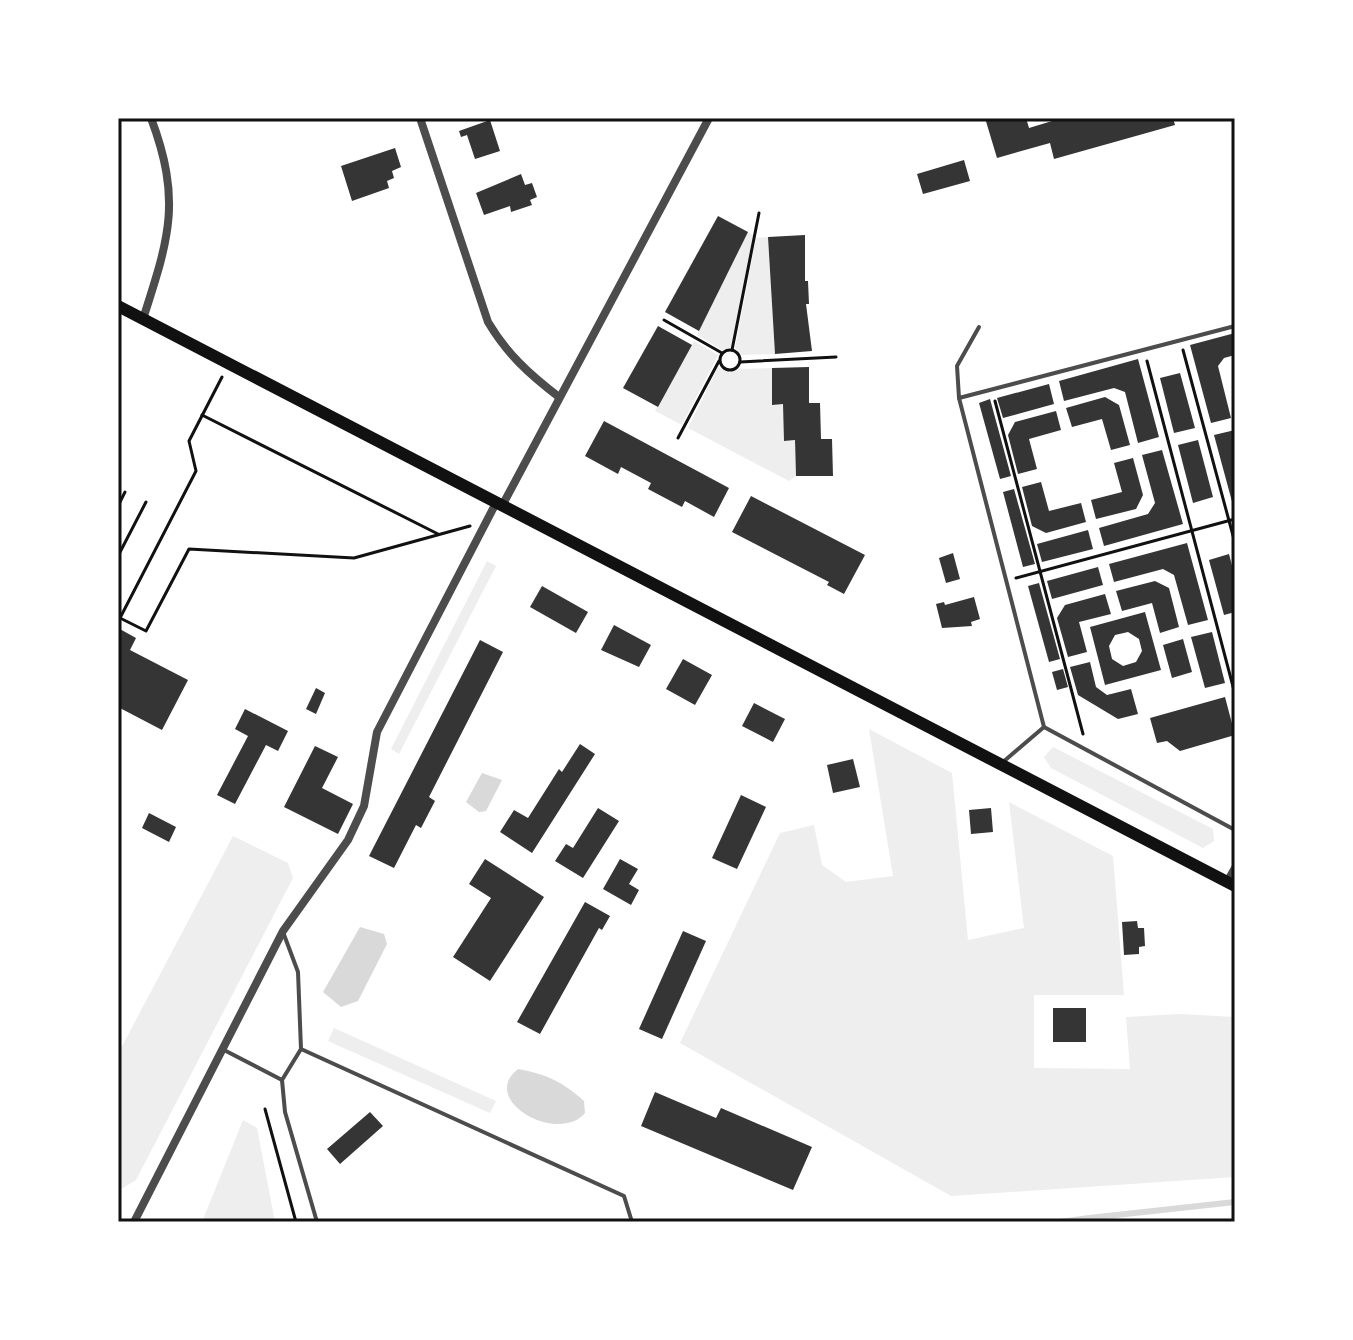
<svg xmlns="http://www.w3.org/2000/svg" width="1353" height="1340" font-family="'Alegreya Sans',sans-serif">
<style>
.green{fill:#eee}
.water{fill:#d9d9d9}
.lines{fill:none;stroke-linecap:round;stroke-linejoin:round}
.stream{stroke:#d9d9d9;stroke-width:6}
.building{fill:#353535;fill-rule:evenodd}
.path{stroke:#111;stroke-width:3}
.service{stroke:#4c4c4c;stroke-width:4}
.minor{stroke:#4c4c4c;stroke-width:8}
.secondary{stroke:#111;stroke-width:12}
.neatline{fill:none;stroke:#111;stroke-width:3}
</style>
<rect width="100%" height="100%" fill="#fff"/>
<g class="green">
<polygon points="748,232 753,235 731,347 722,350 697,335"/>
<polygon points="768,237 775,354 742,355 735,348 756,238"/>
<polygon points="694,341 718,355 682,425 655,411"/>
<polygon points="718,367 729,373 739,369 772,368 772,404 783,404 785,441 795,440 796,476 789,481 688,428"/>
<polygon points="487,561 496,566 399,754 391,749"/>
<polygon points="869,729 952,773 968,940 1024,928 1009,802 1113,856 1124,995 1034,995 1034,1068 1130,1069 1126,1017 1180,1014 1235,1017 1235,1177 951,1196 680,1043 780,833 814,825 822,865 846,882 893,876"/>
<polygon points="1053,747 1213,829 1214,841 1203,848 1051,768 1044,757"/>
<polygon points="233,836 288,863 293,878 136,1180 118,1191 118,1054"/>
<polygon points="334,1028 496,1101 490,1113 328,1041"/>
<polygon points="243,1120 257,1128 275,1222 202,1222"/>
</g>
<g class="water">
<polygon points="482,773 502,780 486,811 479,812 466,802"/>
<polygon points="360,927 384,934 387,944 358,1001 341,1007 323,992"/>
<path d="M518,1069C546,1074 563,1082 584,1101L585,1113C558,1145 478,1100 518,1069Z"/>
</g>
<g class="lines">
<g class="stream">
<polyline points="1060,1222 1089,1218"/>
<polyline points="1090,1222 1089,1218 1235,1202"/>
</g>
</g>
<g class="building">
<polygon points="985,118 1026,118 1029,128 1062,118 1173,118 1175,125 1054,159 1050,143 997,158"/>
<polygon points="490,120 500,151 475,159 467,135 461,137 459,131"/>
<polygon points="395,148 401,167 392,171 394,178 387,181 389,188 352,201 341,166"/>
<polygon points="964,160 970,181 923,194 917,174"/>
<polygon points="521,174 525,185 532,183 537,197 530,200 532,205 511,212 510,206 484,215 476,193"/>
<polygon points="718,216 748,232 699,331 665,312"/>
<polygon points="805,235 805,281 808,281 809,304 806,304 812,351 775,354 768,237"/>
<polygon points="658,326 692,345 658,407 623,388"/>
<polygon points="1235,333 1235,355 1224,358 1218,366 1231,418 1211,423 1190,345"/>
<polygon points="1138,359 1159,437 1138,443 1125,392 1114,388 1064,401 1059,381"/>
<polygon points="809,367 809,403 820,403 821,439 832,439 833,476 796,476 795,440 784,441 783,404 772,405 772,368"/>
<polygon points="1180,373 1195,428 1174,433 1160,378"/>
<polygon points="1049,384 1054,404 1003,418 997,398"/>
<polygon points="1105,397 1119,405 1130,445 1111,450 1102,419 1072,427 1066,408"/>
<polygon points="990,399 1011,476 1000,479 979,403"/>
<polygon points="1056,411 1061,430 1029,439 1037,469 1018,474 1008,435 1015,422"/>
<polygon points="604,421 729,488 714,517 685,501 682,507 648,489 651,483 621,467 618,474 585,456"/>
<polygon points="1235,430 1235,509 1234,509 1214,435"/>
<polygon points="1198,440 1213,497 1193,503 1178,445"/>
<polygon points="1162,450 1183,524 1104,546 1099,528 1148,514 1155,503 1142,455"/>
<polygon points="1133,458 1143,495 1136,509 1096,519 1091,500 1122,492 1114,463"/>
<polygon points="1041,482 1049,511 1081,503 1086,522 1046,533 1032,526 1022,487"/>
<polygon points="1014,489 1035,564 1023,567 1003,492"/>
<polygon points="751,496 865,555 844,594 827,585 829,582 732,532"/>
<polygon points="1088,530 1093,549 1042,562 1037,544"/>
<polygon points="1187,543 1208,620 1188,625 1174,575 1163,569 1114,582 1109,564"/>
<polygon points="953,553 960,579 946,583 939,558"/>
<polygon points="1229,554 1235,577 1235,612 1224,615 1209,560"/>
<polygon points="1098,567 1103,585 1052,599 1047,581"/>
<polygon points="1155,581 1169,588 1179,627 1160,633 1152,603 1122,611 1116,591"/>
<polygon points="1039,583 1060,659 1049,662 1028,586"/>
<polygon points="542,586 588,612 576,633 530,607"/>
<polygon points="1105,594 1111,614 1079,622 1087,652 1068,657 1057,618 1065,605"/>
<polygon points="974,597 980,619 971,622 972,626 942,628 936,604 944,602 945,605"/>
<path d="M1145,612L1161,670L1105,685L1090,627ZM1128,632L1139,639L1142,651L1136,662L1123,666L1112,659L1109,646L1115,635Z"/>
<polygon points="614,625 651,645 639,667 601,650"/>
<polygon points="118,628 136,638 130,650 188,680 162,730 118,707"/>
<polygon points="1212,632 1225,683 1205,688 1191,637"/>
<polygon points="1183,639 1192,672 1172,678 1163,645"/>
<polygon points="480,640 503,652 429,797 435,801 421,828 416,825 394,868 369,856"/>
<polygon points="683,659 712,675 695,705 666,689"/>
<polygon points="1090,662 1096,687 1107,695 1131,689 1138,714 1118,719 1078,695 1070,667"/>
<polygon points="1063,669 1068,687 1057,690 1052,672"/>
<polygon points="316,688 325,693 316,714 306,709"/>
<polygon points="1225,697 1235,735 1180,751 1167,741 1157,743 1150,718"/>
<polygon points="754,703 785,719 773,742 742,726"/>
<polygon points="245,709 288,731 278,751 266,745 235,804 217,795 248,736 235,729"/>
<polygon points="580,744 595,754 532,853 500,832 514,810 528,818 559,769 562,772"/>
<polygon points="315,746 338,757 322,788 353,804 338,834 284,807"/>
<polygon points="853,759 860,787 833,793 827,765"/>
<polygon points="741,795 766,807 737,869 712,858"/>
<polygon points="598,808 619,821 583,878 555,861 566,844 573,848"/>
<polygon points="991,808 993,832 971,834 969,810"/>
<polygon points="149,813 176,827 169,842 142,828"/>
<polygon points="485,859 544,897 490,981 453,957 491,898 469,884"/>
<polygon points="620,859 638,869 629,884 639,890 631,905 603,889"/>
<polygon points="585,902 610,916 602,930 599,928 540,1034 517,1022"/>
<polygon points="1137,921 1138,928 1144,928 1145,946 1139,947 1139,954 1124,955 1122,922"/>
<polygon points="683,931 706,941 662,1039 639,1029"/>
<rect x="1053" y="1008" width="33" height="34"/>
<polygon points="655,1092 716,1118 721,1108 812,1147 793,1190 641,1126"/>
<polygon points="370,1112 383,1126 340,1164 327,1149"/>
</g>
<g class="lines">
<g class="path">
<polyline points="664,320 722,353"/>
<circle cx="730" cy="360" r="10"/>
<polyline points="732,350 759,213"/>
<polyline points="1183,350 1235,543"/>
<polyline points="1147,361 1235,694"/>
<polyline points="740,362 836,357"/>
<polyline points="995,401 1083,734"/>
<polyline points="202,415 438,534"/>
<polyline points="678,438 719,361"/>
<polyline points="118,506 125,492"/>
<polyline points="118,556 146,502"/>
<polyline points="1016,578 1235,519"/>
<polyline points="118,617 146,631 189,549 354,558 470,526"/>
<polyline points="120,618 196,471 189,441 222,377"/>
<polyline points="265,1109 296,1222"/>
</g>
<g class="service">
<polyline points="1235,326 959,398 1044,727 1235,830"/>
<polyline points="959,398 957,366 979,327"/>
<polyline points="1003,762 1044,727"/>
<polyline points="283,932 298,972 301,1049 624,1196 632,1222"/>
<polyline points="301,1049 282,1080 285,1112 317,1222"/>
<polyline points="224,1050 282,1080"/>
</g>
<g class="minor">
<path d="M420,118L488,322C507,354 529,374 559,397"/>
<path d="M143,319C169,238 182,201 151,118"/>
<polyline points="502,506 709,118"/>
<polyline points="1227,882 1235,868"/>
<polyline points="134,1222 283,931 348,840 364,806 377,732 496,503"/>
</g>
<polyline class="secondary" points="118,306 1235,886"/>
</g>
<rect width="1353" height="1340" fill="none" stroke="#ffffff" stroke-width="240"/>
<rect x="120" y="120" width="1113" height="1100" class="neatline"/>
</svg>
